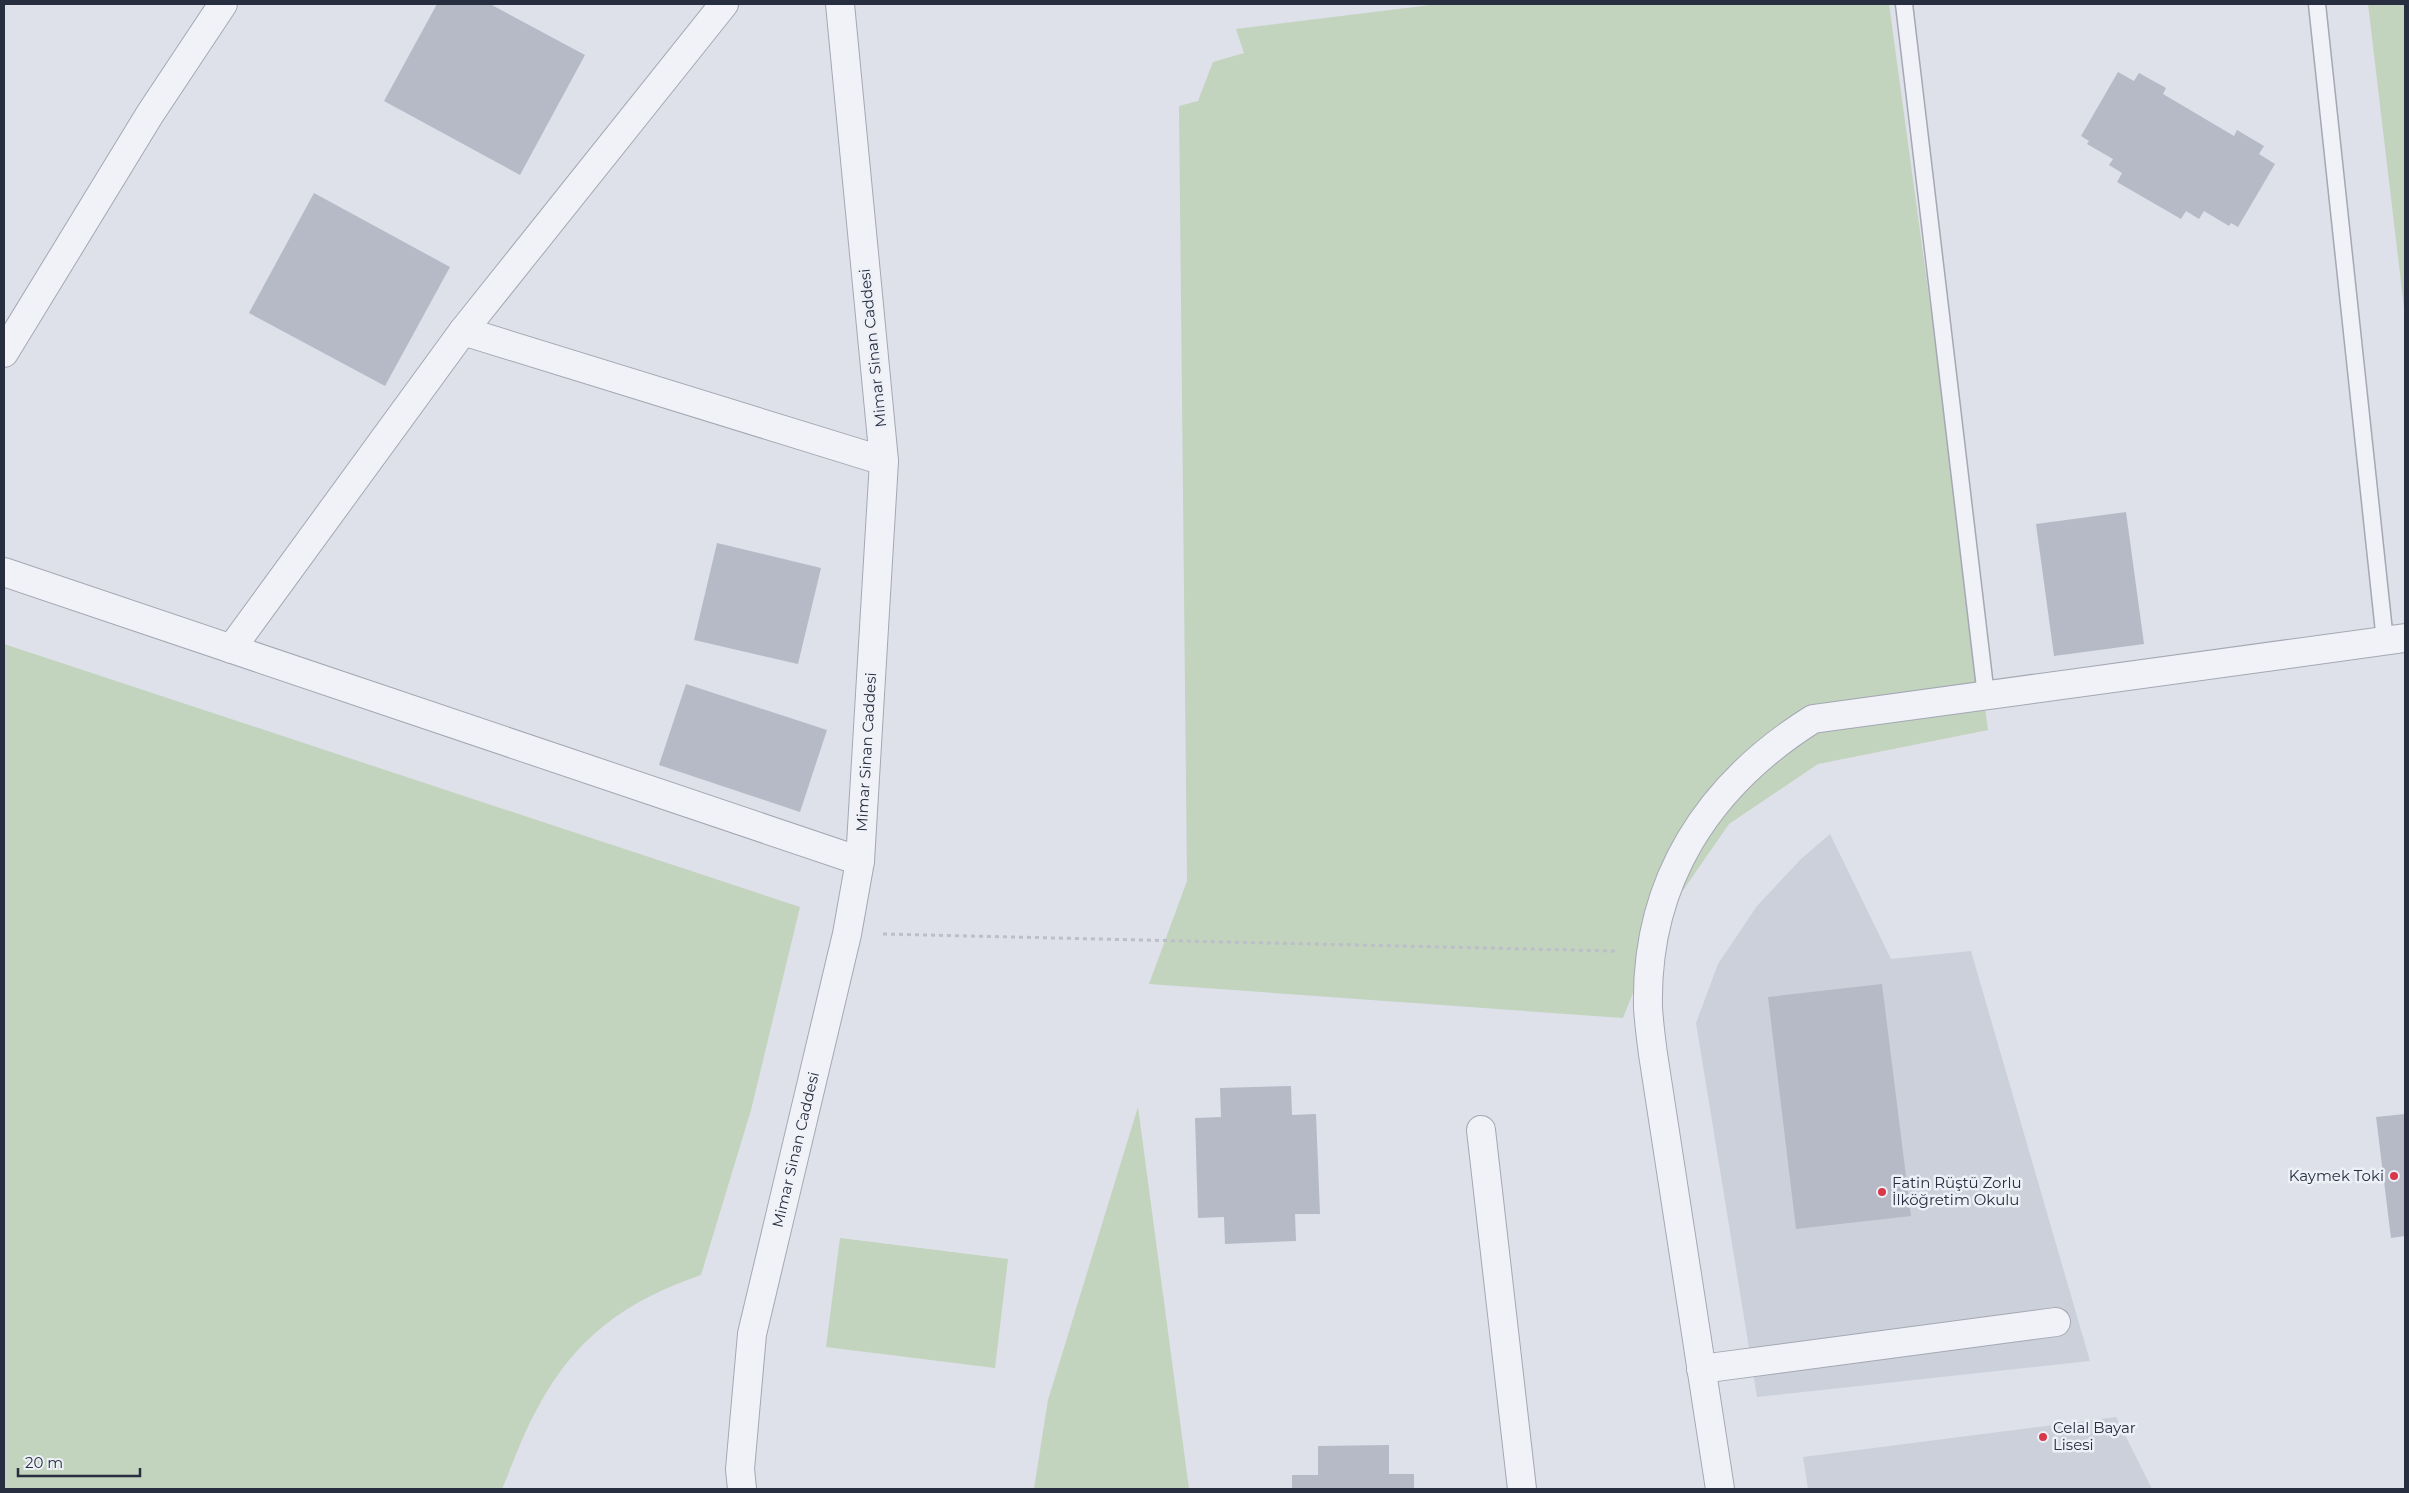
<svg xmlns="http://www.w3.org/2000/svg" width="2409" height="1493" font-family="Montserrat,sans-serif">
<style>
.built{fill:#ccd0db}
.green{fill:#c2d3be}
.building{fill:#b5bac6}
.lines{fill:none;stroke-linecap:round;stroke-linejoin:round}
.lane-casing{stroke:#a3a8b3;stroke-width:19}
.street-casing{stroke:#a3a8b3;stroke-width:30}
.path{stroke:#bcbfc7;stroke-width:3;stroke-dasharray:4 4;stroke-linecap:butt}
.lane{stroke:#f1f2f7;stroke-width:16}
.street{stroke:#f1f2f7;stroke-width:28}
.poi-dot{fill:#d73949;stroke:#edf0f6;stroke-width:2}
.labels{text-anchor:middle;stroke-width:5;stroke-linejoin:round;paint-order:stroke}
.street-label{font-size:15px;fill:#262e40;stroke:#edf0f6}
.poi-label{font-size:15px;fill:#262e40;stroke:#edf0f6;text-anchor:start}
</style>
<rect width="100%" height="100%" fill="#dee1e9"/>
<g class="built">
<polygon points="1830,834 1891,959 1971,951 2090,1361 1757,1397 1696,1023 1718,964 1757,906 1801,859"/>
<polygon points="2116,1417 2152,1489 1808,1489 1803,1457"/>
</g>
<g class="green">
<polygon points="1439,4 1889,4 1988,730 1818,764 1729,824 1661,922 1623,1018 1149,984 1187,881 1179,106 1198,101 1213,62 1244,53 1236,29"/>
<polygon points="2368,4 2405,4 2405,316"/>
<path d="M4,644L800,907L751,1110L701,1275C626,1301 575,1337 537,1409C523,1434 513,1463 502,1489H4Z"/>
<polygon points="1138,1107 1189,1489 1034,1489 1048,1400"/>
<polygon points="840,1238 1008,1259 995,1368 826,1347"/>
</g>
<g class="building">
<polygon points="437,4 490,4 585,55 520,175 384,101"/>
<polygon points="2118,72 2134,81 2139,73 2166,88 2163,94 2234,136 2237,130 2264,146 2259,154 2275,164 2238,227 2231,223 2229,226 2204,211 2199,219 2186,211 2181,219 2117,182 2122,173 2109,165 2113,159 2087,144 2089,141 2081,136"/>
<polygon points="314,193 450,267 385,386 249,313"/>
<polygon points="2126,512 2144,644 2054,656 2036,524"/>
<polygon points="717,543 821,568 798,664 694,640"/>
<polygon points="686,684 827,730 800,812 659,765"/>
<polygon points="1882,984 1911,1216 1796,1229 1768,997"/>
<polygon points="1291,1086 1292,1115 1316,1114 1320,1214 1295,1214 1296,1241 1225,1244 1224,1217 1198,1218 1195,1118 1221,1117 1220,1088"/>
<polygon points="2405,1114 2405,1236 2391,1238 2376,1117"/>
<polygon points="1389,1445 1389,1474 1414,1474 1414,1489 1292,1489 1292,1475 1318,1475 1318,1446"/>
</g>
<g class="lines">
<g class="lane-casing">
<g id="lane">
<polyline points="1904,4 1986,696"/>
<polyline points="2317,4 2385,641"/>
</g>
</g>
<g class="street-casing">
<g id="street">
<polyline points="463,331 884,461"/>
<polyline points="4,353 150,114 223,4"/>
<polyline points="4,572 860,861"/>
<polyline points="231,649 463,331 724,4"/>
<polyline points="1481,1130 1522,1489"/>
<polyline points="1701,1369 2056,1322"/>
<path id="s1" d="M742,1489L740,1469L752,1334L847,934L860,861L884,461L840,4"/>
<path d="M1720,1489L1653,1054C1651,1039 1649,1023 1648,1008C1645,881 1708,785 1813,719L2405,638"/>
</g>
</g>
<polyline class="path" points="883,934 1616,951"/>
<use href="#lane" class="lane"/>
<use href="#street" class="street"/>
</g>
<g class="poi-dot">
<circle cx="2394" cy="1176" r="5"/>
<circle cx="1882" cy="1192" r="5"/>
<circle cx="2043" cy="1437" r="5"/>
</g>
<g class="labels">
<g class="street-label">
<text transform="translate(873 348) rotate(-96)" y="5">Mimar Sinan Caddesi</text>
<text dy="5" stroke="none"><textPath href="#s1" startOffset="750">Mimar Sinan Caddesi</textPath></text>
<text dy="5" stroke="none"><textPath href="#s1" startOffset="345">Mimar Sinan Caddesi</textPath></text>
</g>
<g class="poi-label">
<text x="2384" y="1181" text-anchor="end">Kaymek Toki</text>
<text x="1892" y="1188">Fatin Rüştü Zorlu<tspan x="1892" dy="17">İlköğretim Okulu</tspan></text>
<text x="2053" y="1433">Celal Bayar<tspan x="2053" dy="17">Lisesi</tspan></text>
</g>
</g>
<rect width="2409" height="1493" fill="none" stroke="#262e40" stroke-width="10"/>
<path d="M18 1468v8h122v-8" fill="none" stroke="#262e40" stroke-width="2.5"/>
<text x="25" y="1468" font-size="15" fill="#262e40" stroke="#edf0f6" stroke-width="4" paint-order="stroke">20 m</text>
</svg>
